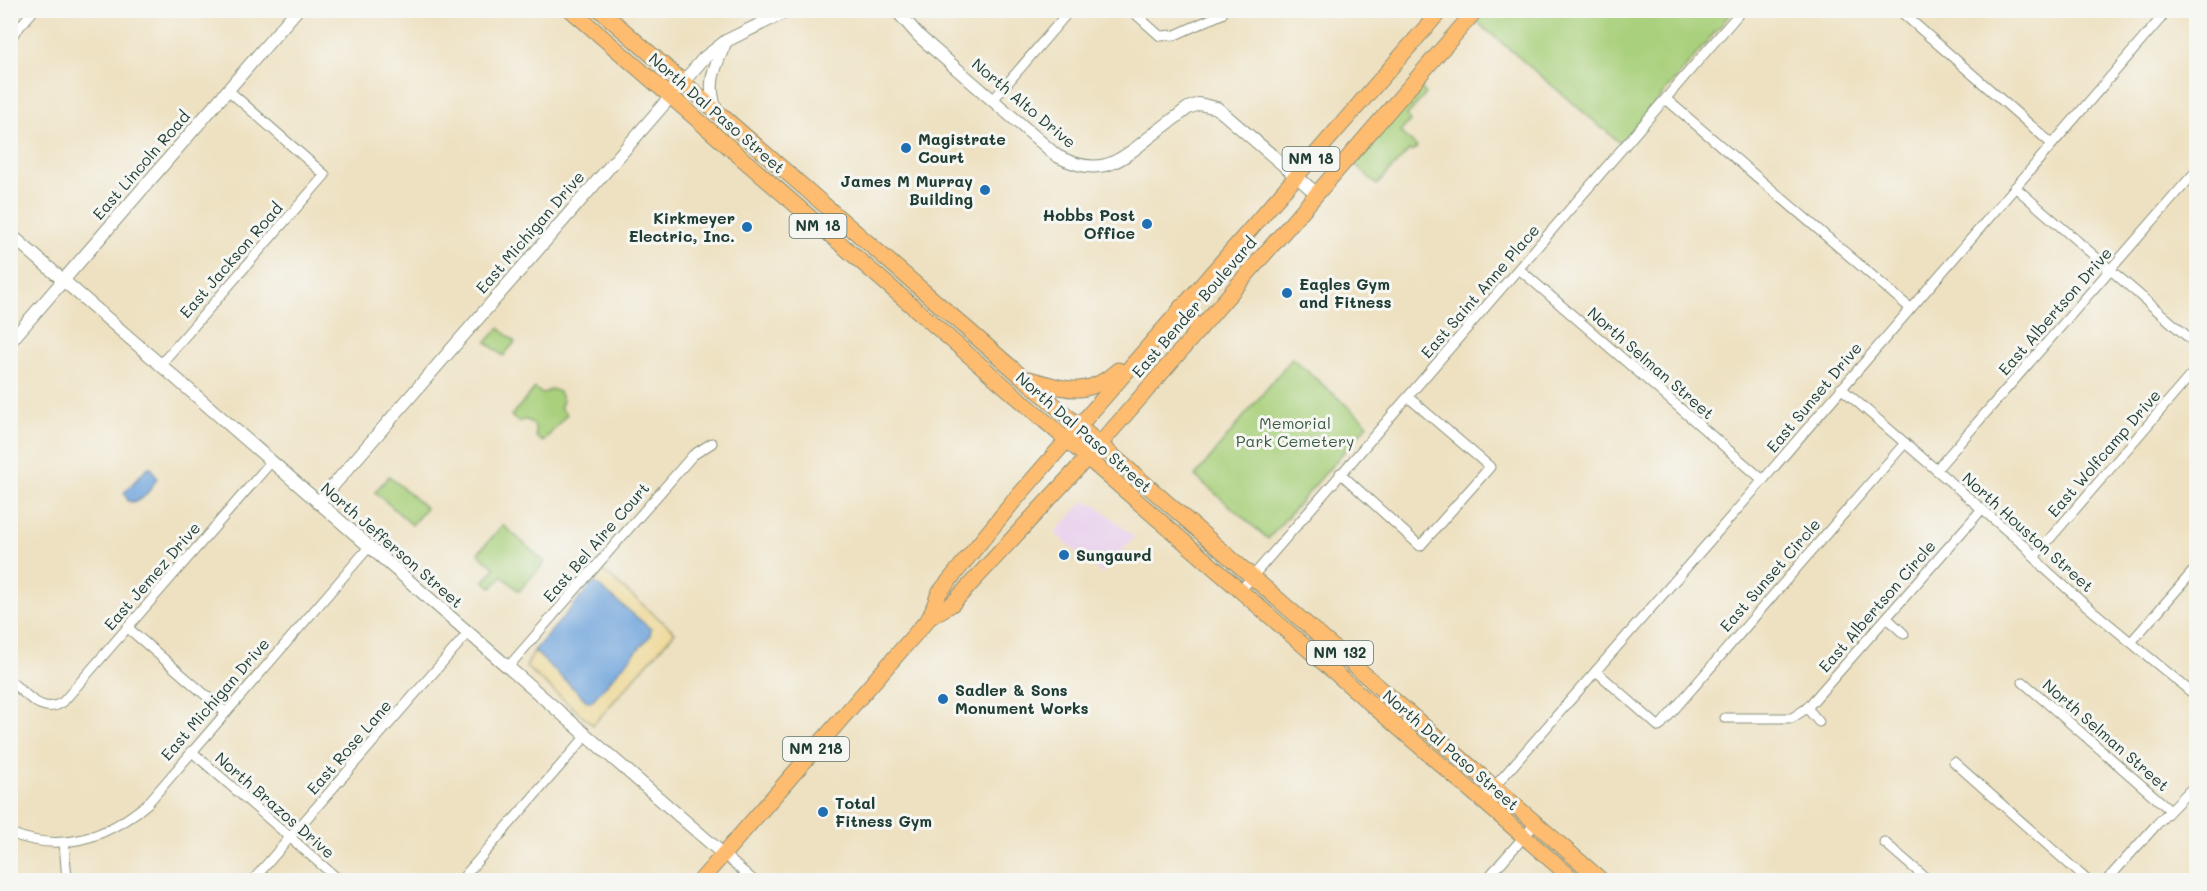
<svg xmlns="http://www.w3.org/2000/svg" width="2207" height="891" font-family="Mali,sans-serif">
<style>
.built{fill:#e9d2ed}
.green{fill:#a9d07b;stroke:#648658;stroke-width:1.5}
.sand{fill:#eeda9e;stroke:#868c69;stroke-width:1.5}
.water{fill:#6fa4dc;stroke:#477088;stroke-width:1.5}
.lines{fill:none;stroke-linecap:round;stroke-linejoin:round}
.minor-casing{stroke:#868f7a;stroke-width:11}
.tertiary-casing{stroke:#868f7a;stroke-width:14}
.primary-casing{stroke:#868f7a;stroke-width:17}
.minor{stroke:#fff;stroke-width:9}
.tertiary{stroke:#fff;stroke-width:12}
.primary{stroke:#fdbc6f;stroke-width:15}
.poi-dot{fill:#1f6fb2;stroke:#f6f6f2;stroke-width:2}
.labels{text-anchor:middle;stroke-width:6;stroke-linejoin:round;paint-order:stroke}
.shield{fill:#f6f6f2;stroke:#60746d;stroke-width:1.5}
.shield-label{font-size:15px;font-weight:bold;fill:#1f3d34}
.street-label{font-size:16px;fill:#1f3d34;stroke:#f6f6f2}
.poi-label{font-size:16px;font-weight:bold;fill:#1f3d34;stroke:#f6f6f2;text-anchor:start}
.park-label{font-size:16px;fill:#3b5a42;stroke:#f6f6f2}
</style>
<rect width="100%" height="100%" fill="#f6f6f2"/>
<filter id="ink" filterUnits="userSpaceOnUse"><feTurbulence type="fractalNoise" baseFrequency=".0167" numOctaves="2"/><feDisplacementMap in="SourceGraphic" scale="12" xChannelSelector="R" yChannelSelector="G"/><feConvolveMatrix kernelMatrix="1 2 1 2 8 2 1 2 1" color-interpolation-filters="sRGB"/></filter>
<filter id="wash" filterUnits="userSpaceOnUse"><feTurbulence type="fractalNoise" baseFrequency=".008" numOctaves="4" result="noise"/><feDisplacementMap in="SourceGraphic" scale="24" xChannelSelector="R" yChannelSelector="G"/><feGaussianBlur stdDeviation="1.35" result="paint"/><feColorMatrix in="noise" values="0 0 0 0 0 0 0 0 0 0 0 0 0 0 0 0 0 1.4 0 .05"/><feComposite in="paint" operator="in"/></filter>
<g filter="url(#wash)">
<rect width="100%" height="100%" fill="#eee1c1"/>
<polygon class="built" points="1084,501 1098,506 1134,537 1102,574 1055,533"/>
<g class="green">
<polygon points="1486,10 1733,11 1621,144 1476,21"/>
<polygon points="1420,87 1426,94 1407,115 1410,121 1400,132 1417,147 1412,152 1409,150 1377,185 1354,163"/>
<polygon points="499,328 515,342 503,356 486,342"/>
<polygon points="1292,358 1368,424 1268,539 1195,476"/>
<path d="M535,388L542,394L552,389L559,392L563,401L560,408L567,414L543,442L536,437C537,425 530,416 518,422L511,416Z"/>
<polygon points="389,476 426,508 412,525 375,492"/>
<polygon points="503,525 545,562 519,591 502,576 492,588 484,581 495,568 478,553"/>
</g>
<polygon class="sand" points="603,571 675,632 593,725 526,667 534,651 587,701 591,702 651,629 594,582"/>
<g class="water">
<path d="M151,467L157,478C151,489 142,505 128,501L124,493L147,468Z"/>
<polygon points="594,582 651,629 650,636 591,702 587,701 534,651"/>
</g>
</g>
<g filter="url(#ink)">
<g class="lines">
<g class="minor-casing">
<g id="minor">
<polyline points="1131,10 1160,36 1175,35 1222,14 1225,10"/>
<polyline points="1899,10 2052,144"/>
<polyline points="10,38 34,10"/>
<polyline points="1666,99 1910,308"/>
<polyline points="993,100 1070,10"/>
<polyline points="2015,187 2196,344"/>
<polyline points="1519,269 1763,480"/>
<polyline points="160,365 325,175 228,90"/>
<polyline points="1841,388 2026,547 2043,567 2082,602 2196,696"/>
<polyline points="1936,470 2196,171"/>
<polyline points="1340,473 1420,546 1490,467 1408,397"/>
<polyline points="2034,557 2196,369"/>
<polyline points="1240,591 1742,10"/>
<polyline points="1887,618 1904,634"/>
<polyline points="128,628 225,712"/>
<polyline points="2132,641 2196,568"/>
<polyline points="508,667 693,455 712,443"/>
<polyline points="1596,671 1659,727 1905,443"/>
<path d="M10,681C27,694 42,716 63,702L271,462"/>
<polyline points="2023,682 2170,810"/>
<polyline points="1725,718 1792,718 1807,708"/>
<polyline points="1819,722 1807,708 1982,509"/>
<polyline points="191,751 339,880"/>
<polyline points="1954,762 2087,880"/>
<polyline points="1482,801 1763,480 2168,10"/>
<path d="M10,833C62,854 107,838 148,803L369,547"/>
<polyline points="1884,842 1928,880"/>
<polyline points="64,843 67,880"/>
<polyline points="723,854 753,880"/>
<polyline points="253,880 468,633"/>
<polyline points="461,880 586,736"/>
<polyline points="1486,880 1536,823"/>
<polyline points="2107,880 2157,824 2196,784"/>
<polyline points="2194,880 2196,878"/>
</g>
</g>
<g class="tertiary-casing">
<g id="tertiary">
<path d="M896,10L920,37L1057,156C1096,176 1115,166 1146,140C1160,129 1174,119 1188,108L1199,104L1217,108L1317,194"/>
<path d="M716,110C706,82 715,67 726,41"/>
<polyline points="10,234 723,854"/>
<polyline points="10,342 297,10"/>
<polyline points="318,503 704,58 726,41 789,10"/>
</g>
</g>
<g class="primary-casing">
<g id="primary">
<polyline points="571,10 1574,880"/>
<polyline points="600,10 1601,880"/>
<polyline points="1181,307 1199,330"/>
<path d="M1029,379C1066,389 1086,399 1118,370"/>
<polyline points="930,617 939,593 1013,502 1441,10"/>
<polyline points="701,880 916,633 930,617 952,604 1100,444 1476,10"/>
</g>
</g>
<use href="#minor" class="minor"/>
<use href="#tertiary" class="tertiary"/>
<use href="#primary" class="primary"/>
</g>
</g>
<g class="poi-dot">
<circle cx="906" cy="148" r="6"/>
<circle cx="985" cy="190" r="6"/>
<circle cx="1147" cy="224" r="6"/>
<circle cx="747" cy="227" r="6"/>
<circle cx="1287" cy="293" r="6"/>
<circle cx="1064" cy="555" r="6"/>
<circle cx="943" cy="699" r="6"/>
<circle cx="823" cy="812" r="6"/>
</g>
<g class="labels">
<g class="shield">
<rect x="1282.5" y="147" width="57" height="24" rx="4.5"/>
<rect x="789.5" y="214" width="57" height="24" rx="4.5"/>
<rect x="1307" y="641" width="66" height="24" rx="4.5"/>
<rect x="783" y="737" width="66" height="24" rx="4.5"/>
</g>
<g class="shield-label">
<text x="1311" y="164">NM 18</text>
<text x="818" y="231">NM 18</text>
<text x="1340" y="658">NM 132</text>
<text x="816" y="754">NM 218</text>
</g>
<g class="street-label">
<text transform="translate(1024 103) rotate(40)" y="6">North Alto Drive</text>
<text transform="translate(717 113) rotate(41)" y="6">North Dal Paso Street</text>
<text transform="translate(141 165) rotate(-49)" y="6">East Lincoln Road</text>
<text transform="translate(530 232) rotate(-49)" y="6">East Michigan Drive</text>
<text transform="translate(231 260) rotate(-49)" y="6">East Jackson Road</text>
<text transform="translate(1480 291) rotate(-49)" y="6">East Saint Anne Place</text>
<text transform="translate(1194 307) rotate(-49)" y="6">East Bender Boulevard</text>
<text transform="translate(2055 311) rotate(-49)" y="6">East Albertson Drive</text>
<text transform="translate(1651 363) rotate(41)" y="6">North Selman Street</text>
<text transform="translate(1814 397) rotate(-50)" y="6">East Sunset Drive</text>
<text transform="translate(1084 432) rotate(41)" y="6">North Dal Paso Street</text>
<text transform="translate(2104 453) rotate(-49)" y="6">East Wolfcamp Drive</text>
<text transform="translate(2028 532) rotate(42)" y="6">North Houston Street</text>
<text transform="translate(596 542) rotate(-49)" y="6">East Bel Aire Court</text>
<text transform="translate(392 545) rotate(41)" y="6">North Jefferson Street</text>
<text transform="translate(1770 575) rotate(-49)" y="6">East Sunset Circle</text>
<text transform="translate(152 576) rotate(-49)" y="6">East Jemez Drive</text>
<text transform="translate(1877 606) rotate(-49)" y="6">East Albertson Circle</text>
<text transform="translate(215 699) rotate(-49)" y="6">East Michigan Drive</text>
<text transform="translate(2106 735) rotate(41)" y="6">North Selman Street</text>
<text transform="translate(349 747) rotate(-49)" y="6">East Rose Lane</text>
<text transform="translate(1451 750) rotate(41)" y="6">North Dal Paso Street</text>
<text transform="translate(275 805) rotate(41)" y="6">North Brazos Drive</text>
</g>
<g class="poi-label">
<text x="918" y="145">Magistrate<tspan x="918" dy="18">Court</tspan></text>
<text x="973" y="187" text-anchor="end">James M Murray<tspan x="973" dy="18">Building</tspan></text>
<text x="1135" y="221" text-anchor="end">Hobbs Post<tspan x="1135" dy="18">Office</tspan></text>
<text x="735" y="224" text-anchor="end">Kirkmeyer<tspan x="735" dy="18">Electric, Inc.</tspan></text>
<text x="1299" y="290">Eagles Gym<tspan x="1299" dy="18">and Fitness</tspan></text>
<text x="1076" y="561">Sungaurd</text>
<text x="955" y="696">Sadler &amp; Sons<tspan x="955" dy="18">Monument Works</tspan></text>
<text x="835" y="809">Total<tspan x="835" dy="18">Fitness Gym</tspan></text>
</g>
<g class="park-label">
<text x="1295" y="429">Memorial<tspan x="1295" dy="18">Park Cemetery</tspan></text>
</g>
</g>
<rect width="2207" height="891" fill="none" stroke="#f6f6f2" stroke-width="36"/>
</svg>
